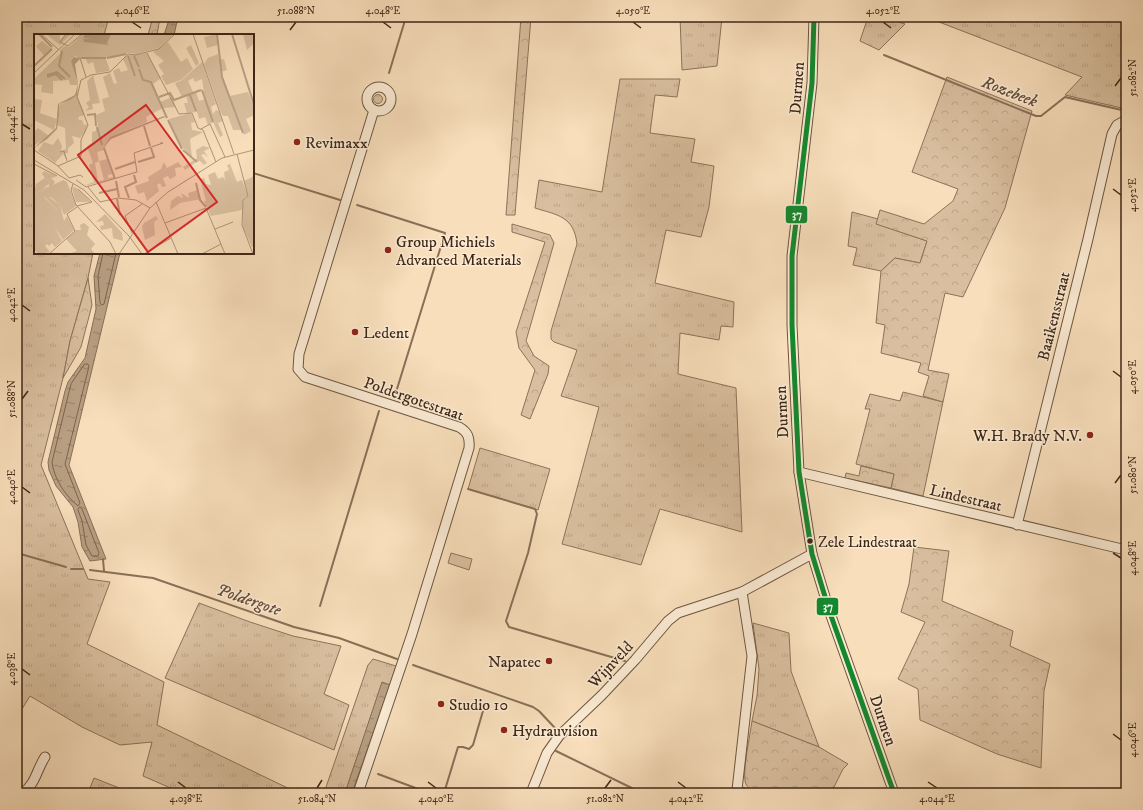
<svg xmlns="http://www.w3.org/2000/svg" width="1143" height="810" font-family="'IM FELL DW Pica',serif">
<style>
.grass{fill:url(#grass-tufts);stroke:#8c735a}
.forest{fill:url(#forest-crowns);stroke:#8c735a}
.park{fill:#d9bf9f;stroke:#8c735a}
.water{fill:url(#water-ripples);stroke:#887057}
.lines{fill:none;stroke-linecap:round;stroke-linejoin:round}
.shore{stroke:#7c644c;stroke-width:1}
.stream{stroke:#887057;stroke-width:2}
.minor-casing{stroke:#6d553f;stroke-width:11}
.minor{stroke:#faead3;stroke-width:9}
.bus-1-casing{stroke:#faead3;stroke-width:8}
.bus-1{stroke:#15882e;stroke-width:5}
.ticks{fill:none;stroke:#3f2716;stroke-width:1.5}
.poi-dot{fill:#8f2418;stroke:#faead3;stroke-width:1.5}
.bus-dot{fill:#3f2716;stroke:#faead3;stroke-width:1.5}
.labels{text-anchor:middle;stroke-width:3;stroke-linejoin:round;paint-order:stroke}
.bus-label{font-size:15px;fill:#3f2716;stroke:#faead3;text-anchor:start}
.street-label{font-size:16px;fill:#3f2716;stroke:#faead3}
.poi-label{font-size:16px;fill:#3f2716;stroke:#faead3;text-anchor:start}
.water-label{font-size:17px;font-style:italic;fill:#644b37;stroke:#faead3}
.inset-river{fill:none;stroke:#b9a083;stroke-width:2}
.inset-road{fill:none;stroke:#ae9579;stroke-width:1}
.view{fill:#d62828;fill-opacity:0.15;stroke:#d62828;stroke-width:2}
.inset-edge{fill:none;stroke:#3f2716;stroke-width:2}
.line-badge{stroke:#faead3;stroke-width:1.5}
.badge-label{font-size:11px;text-anchor:middle;font-weight:bold;fill:#fff}
.neatline{fill:none;stroke:#3f2716;stroke-width:1.5}
.ticks-label{font-size:10px;text-anchor:middle;fill:#3f2716}
</style>
<defs>
<pattern id="grass-tufts" width="24" height="20" patternUnits="userSpaceOnUse"><rect width="24" height="20" fill="#d9bf9f"/><path d="M3 7l-1-3M5 7V3M7 7l1-3M15 17l-1-3M17 17v-4M19 17l1-3" fill="none" stroke="#bba488"/></pattern>
<pattern id="forest-crowns" width="20" height="18" patternUnits="userSpaceOnUse"><rect width="20" height="18" fill="#d9bf9f"/><path d="M2 6a3 3 0 1 1 6 0M12 15a3 3 0 1 1 6 0" fill="none" stroke="#bba488"/></pattern>
<pattern id="water-ripples" width="26" height="14" patternUnits="userSpaceOnUse"><rect width="26" height="14" fill="#b9a083"/><path d="M2 4q2-2 4 0t4 0M15 11q2-2 4 0t4 0" fill="none" stroke="#98826a"/></pattern>
</defs>
<rect width="100%" height="100%" fill="#f8debb"/>
<filter id="stains"><feTurbulence type="fractalNoise" baseFrequency=".005" numOctaves="4"/><feColorMatrix values="0 0 0 0 .2 0 0 0 0 .09 0 0 0 0 .02 0 0 0 .5 -.17"/></filter>
<radialGradient id="worn" r=".72"><stop offset=".6" stop-color="#630" stop-opacity="0"/><stop offset="1" stop-color="#630" stop-opacity=".3"/></radialGradient>
<g class="grass">
<polygon points="17,17 109,17 104,35 35,35 35,253 93,253 88,278 70,341 63,378 41,465 88,579 110,582 87,644 164,682 157,725 298,793 182,793 143,776 152,742 120,745 82,727 30,696 22,709 17,706"/>
<polygon points="680,17 722,17 717,66 682,70"/>
<polygon points="868,17 883,17 905,24 879,50 860,41"/>
<polygon points="926,17 1126,17 1126,109 1065,95 1082,77"/>
<path d="M620,79H680L677,97L655,95L650,133L695,139L691,162L714,166L709,207L701,237L666,230L655,283L734,302L733,327L721,326L719,340L680,333L678,374L736,388L742,532L660,509L641,565L562,544L599,407L561,396L577,350L554,342L551,339V331L577,244C574,216 557,215 535,208L539,180L602,192Z"/>
<circle cx="378" cy="99" r="4.5"/>
<polygon points="852,212 878,219 877,224 927,241 920,263 895,258 881,271 853,265 857,248 848,246"/>
<polygon points="903,392 943,402 923,496 891,488 894,474 856,464 870,409 865,409 870,394 900,401"/>
<polygon points="480,448 550,469 538,510 468,489"/>
<polygon points="199,603 250,622 293,636 341,646 324,694 349,705 334,750 165,678"/>
<polygon points="753,623 789,633 791,671 819,747 752,721 757,696 759,669"/>
<polygon points="373,659 396,666 390,685 382,683 345,793 324,793 368,665"/>
<polygon points="94,778 127,791 130,793 88,793"/>
</g>
<g class="forest">
<polygon points="153,17 160,17 157,35 148,35"/>
<polygon points="521,17 531,17 515,215 506,215"/>
<polygon points="947,77 1032,111 1005,208 963,297 945,293 928,370 949,374 943,402 923,396 929,376 918,372 921,363 881,353 885,325 876,323 881,271 895,258 920,263 927,241 876,224 880,210 924,224 953,201 958,189 912,172"/>
<polygon points="512,224 550,235 554,243 526,341 534,356 549,366 548,374 530,419 521,415 535,370 519,348 516,332 545,242 512,232"/>
<polygon points="88,278 92,305 81,347 63,378 70,341"/>
<polygon points="861,466 894,474 891,488 845,478 846,473 859,476"/>
<polygon points="914,547 949,551 942,601 1013,631 1010,646 1050,664 1044,691 1041,768 997,754 920,720 918,689 898,679 925,622 901,612 909,584"/>
<path d="M752,721L819,747L848,764L843,769L831,793H755C751,790 746,787 745,781C743,767 750,736 752,721Z"/>
</g>
<polygon class="park" points="451,553 472,559 469,570 448,563"/>
<g class="water">
<polygon points="170,17 178,17 174,35 164,35"/>
<polygon points="100,253 120,253 69,465 106,559 90,561 82,547 78,522 73,507 56,486 49,470 48,462 65,391 68,382 85,358 96,309 94,276"/>
<polygon points="382,682 390,685 352,793 345,793"/>
</g>
<g class="lines">
<g class="shore">
<polyline points="103,253 98,276 100,303 102,305 104,304 116,253"/>
<path d="M85,364H88L89,366L65,464L80,503L78,506C65,495 54,479 52,462L69,392L71,384Z"/>
<polygon points="80,507 82,509 99,553 98,556 92,556 86,545 82,521 78,510"/>
</g>
<g class="stream">
<polyline points="884,55 1036,116 1041,116 1065,97 1126,111"/>
<polyline points="389,73 406,17"/>
<polyline points="253,173 340,200"/>
<polyline points="357,205 445,233 397,389"/>
<polyline points="468,489 535,509 537,514 528,553 506,621 509,627 625,661"/>
<polyline points="17,553 66,567"/>
<polyline points="103,559 104,571"/>
<polyline points="71,569 83,569"/>
<polyline points="90,570 153,578 294,627 339,638 397,659"/>
<polyline points="320,606 379,411"/>
<polyline points="413,665 533,707 539,711 555,728"/>
<polyline points="556,751 642,793"/>
<polyline points="378,774 429,793"/>
<polyline points="444,793 458,747 463,747 469,749 473,745 485,704"/>
</g>
<g class="minor-casing">
<g id="minor">
<polyline points="814,17 812,83 792,256 792,325 799,472 812,554 830,613 894,793"/>
<circle cx="379" cy="99" r="12"/>
<polyline points="799,472 1126,550"/>
<polyline points="1017,525 1088,239 1112,134 1117,125 1126,120"/>
<polyline points="742,592 752,656 737,790 744,793"/>
<path d="M23,793C36,783 36,771 45,757"/>
<path d="M358,793L412,634L469,448C470,438 468,432 459,427L305,377L298,369L299,354L374,110"/>
<polyline points="531,793 547,753 559,736 602,695 635,660 668,621 678,613 742,592 812,554"/>
</g>
</g>
<use href="#minor" class="minor"/>
<g class="bus-1-casing">
<polyline id="bus-1" points="814,17 812,83 792,256 792,325 799,472 812,554 830,613 894,793"/>
</g>
<use href="#bus-1" class="bus-1"/>
</g>
<path class="ticks" d="M132,22L141,28M383,22L391,28M633,22L641,28M883,22L891,28M290,30L296,22M1115,86L1121,78M22,124L30,129M1113,189L1121,195M22,305L30,311M1113,371L1121,377M22,399L28,391M1115,483L1121,475M22,487L30,493M1113,553L1121,558M22,669L30,675M1113,734L1121,740M178,782L186,788M428,782L436,788M678,782L686,788M928,782L937,788M317,788L322,780M605,788L611,780"/>
<g class="poi-dot">
<circle cx="297" cy="142" r="4"/>
<circle cx="388" cy="250" r="4"/>
<circle cx="355" cy="332" r="4"/>
<circle cx="1090" cy="435" r="4"/>
<circle cx="549" cy="661" r="4"/>
<circle cx="441" cy="704" r="4"/>
<circle cx="504" cy="730" r="4"/>
</g>
<circle class="bus-dot" cx="810" cy="541" r="3.5"/>
<g class="labels">
<g class="bus-label">
<text x="818" y="547">Zele Lindestraat</text>
</g>
<g class="street-label">
<text transform="translate(796 88) rotate(-86)" y="6">Durmen</text>
<text transform="translate(1053 316) rotate(-76)" y="6">Baaikensstraat</text>
<text transform="translate(414 398) rotate(19)" y="6">Poldergotestraat</text>
<text transform="translate(781 412) rotate(-93)" y="6">Durmen</text>
<text transform="translate(966 497) rotate(13)" y="6">Lindestraat</text>
<text transform="translate(610 664) rotate(-47)" y="6">Wijnveld</text>
<text transform="translate(884 720) rotate(71)" y="6">Durmen</text>
</g>
<g class="poi-label">
<text x="305" y="148">Revimaxx</text>
<text x="396" y="247">Group Michiels<tspan x="396" dy="18">Advanced Materials</tspan></text>
<text x="363" y="338">Ledent</text>
<text x="1082" y="441" text-anchor="end">W.H. Brady N.V.</text>
<text x="541" y="667" text-anchor="end">Napatec</text>
<text x="449" y="710">Studio 10</text>
<text x="512" y="736">Hydrauvision</text>
</g>
<g class="water-label">
<text transform="translate(1010 91) rotate(21)" y="6">Rozebeek</text>
<text transform="translate(249 599) rotate(19)" y="6">Poldergote</text>
</g>
</g>
<g transform="translate(34 34)">
<rect width="220" height="220" fill="#f8debb"/>
<path d="M12,0H26V6L32,0H37L26,11ZM183,0L184,11L173,14L170,3ZM209,0H220V9L213,16ZM134,8L147,28L153,24L159,35L147,46L132,51L127,42L130,40L124,31L130,27L119,18ZM26,16L42,20L37,27L44,51H36L35,46L19,47V60L7,58L8,51L0,50V45L27,19ZM113,19L127,44L119,50L126,68L138,63L142,73L129,74L112,83L113,88L76,103L70,116L63,118L65,127L61,129L64,147L70,146L65,127L74,125L79,140L74,141V144L80,143V145L49,152L60,148L55,131L59,129L53,112L58,109V98L62,97V93L64,92L62,81L71,77L68,65L75,63L69,43L76,39L80,50L83,49L79,37L85,34L87,38L94,36L89,25L92,21ZM184,20L185,26L190,25L193,36L187,38L196,62L214,58L220,74V81L212,85L217,97L210,101L208,96H199L194,82H189L187,79L170,30L174,24ZM52,25H72L76,37L62,39L59,28L54,30ZM168,28L182,70L177,73L179,80L182,76L185,77L189,87L184,89L189,101L186,103L179,88L174,91L171,83L165,85L163,78L153,79L150,69H154L152,61L148,63L141,49L147,47ZM159,44L161,48L168,45L171,65L165,67L162,58H159L154,47ZM59,41L66,69L58,70L59,75L51,77L55,73L52,69L56,66L53,47ZM43,61L51,81L44,83L45,86H48L50,91L53,90L52,97L46,104L38,102L40,109L34,114V119H31L33,126L29,120L21,129L4,117L10,108L19,111L24,104L28,112L27,117L32,115L31,94L23,91L25,71ZM0,65L8,66L6,79L3,78L23,85L20,96L0,86ZM157,79L161,88L157,89L158,96L169,98L156,105L158,124L145,109L135,85ZM4,94L15,102L1,111L0,98ZM169,112L176,114L170,117L174,123L170,120L167,121L173,129L170,131L166,127L162,128L151,136L149,133L163,124L162,116ZM130,128L133,134L144,128L148,133L141,134L142,142L136,145L134,142L129,144L132,152L128,153L126,149L123,151L125,157L113,167L110,158L104,160L101,152L115,147L114,143L127,135ZM196,130L203,148L208,146L214,162L210,164L208,176L177,182L170,167H172L166,145L170,144L172,150L177,151L174,141L181,138L184,145L189,143L191,146L190,138L195,136L193,131ZM10,137L20,141L13,145L16,149L9,154L16,152L0,160L2,150L11,144L8,140ZM220,142V212L218,213L209,193V166L214,163L210,147ZM41,153L45,156L57,168H42L38,154ZM10,163L24,177L15,163L26,171L30,187L33,182L40,196L29,206L20,192L28,207L21,213L18,209L15,212L13,210L11,212L16,218L5,220L0,216V169ZM71,180L88,199L89,207L79,204L78,194L67,196L66,192L70,191L69,187L62,188ZM50,189L55,193L53,201L61,210L57,215L61,220H35L43,217L32,205L42,196H47L46,191Z" fill="#d9bf9f" fill-rule="evenodd"/>
<path d="M157,11L165,29L162,32L152,14ZM20,141L22,143L17,144L21,148L19,151L29,146L33,148L42,172L30,181L26,171L17,163L15,164L23,171L25,178L11,163L0,169V160L15,153V150L8,153L16,149L13,144ZM164,156L167,165L146,169L136,176L137,167L144,162L149,164L147,159L155,164L154,159ZM122,182L124,185L120,188L121,201L111,206L108,193L110,189Z" fill="#d9bf9f"/>
<path d="M8,7L18,15L10,22L2,12Z" fill="#d9bf9f"/>
<path d="M49,0H140L125,14L102,20L95,19L75,24H47L36,21L42,45H11L8,38L27,19L26,16L31,12L35,13Z" fill="#d9bf9f"/>
<path d="M52,0H77L73,9L75,11L50,8L49,5H59L49,4ZM40,23L46,25L41,30L44,50L43,61L36,66L25,70V80L23,95L13,105L0,114L22,94L24,70L41,61L44,50L37,27ZM130,82L131,83L77,105L70,113L76,103Z" fill="#b9a083"/>
<path class="inset-river" d="M5,0L18,13M183,0L188,43L209,99M198,0L220,71M28,17L25,32L36,43M94,22L101,42M100,22L105,33M47,24H72M73,24L92,20M0,32L18,15M105,35L109,46L117,48L133,84M13,41L23,38L31,45M13,43L22,40L28,46M168,56L179,88M156,61L162,77M125,63L136,59L140,66L167,56M53,81L61,80L62,92M134,86L148,115M110,92L116,112M63,93L68,111M70,114L81,145M149,116L163,128M104,128L120,123L117,114M81,135L101,128M82,147L85,163M162,149L166,166L172,173M65,159L83,155M95,164L91,153L102,148L100,141M83,165L86,181"/>
<path class="inset-road" d="M7,0L25,16M32,0L26,8L34,12L48,0M159,0L200,120M113,19L145,80L158,79L164,94L169,96L182,128M43,24H46L52,43M0,39L41,0M167,95L176,90L191,123M0,116L24,132L35,144L46,141L49,143M26,118L30,117L33,127M203,120L214,162L209,166L208,191L219,220M0,126L50,156L95,202L108,220M0,130L23,142M24,132L47,122V106L54,91L43,63L47,46L57,41L76,38L94,20L101,21L125,15L141,0M42,146L52,153L103,138L100,119L129,109H126M39,150L37,156L42,171L76,208L82,220M54,153L66,168L84,164L102,166L116,174M122,168L144,220M43,172L58,168L44,155M131,189L172,174L191,220M181,195L199,188M98,199L91,182L108,170M15,220L41,197L33,180L43,173M85,220L116,174L134,158L188,124L220,116M110,220L137,204M168,220L187,210"/>
<path class="view" d="M112,71L183,168L114,218L44,121Z"/>
<rect width="220" height="220" class="inset-edge"/>
</g>
<g class="line-badge">
<rect x="785" y="205" width="23" height="19" rx="4" fill="#15882e"/>
<rect x="816" y="597" width="23" height="19" rx="4" fill="#15882e"/>
</g>
<g class="badge-label">
<text x="797" y="218">37</text>
<text x="828" y="610">37</text>
</g>
<rect width="1143" height="810" fill="none" stroke="#f8debb" stroke-width="44"/>
<rect x="22" y="22" width="1099" height="766" class="neatline"/>
<g class="ticks-label">
<text x="132" y="14">4.046°E</text>
<text x="296" y="14">51.088°N</text>
<text x="383" y="14">4.048°E</text>
<text x="633" y="14">4.050°E</text>
<text x="883" y="14">4.052°E</text>
<text transform="translate(1132 78) rotate(-90)" y="4">51.082°N</text>
<text transform="translate(11 124) rotate(-90)" y="4">4.044°E</text>
<text transform="translate(1132 195) rotate(-90)" y="4">4.052°E</text>
<text transform="translate(11 305) rotate(-90)" y="4">4.042°E</text>
<text transform="translate(1132 377) rotate(-90)" y="4">4.050°E</text>
<text transform="translate(11 399) rotate(-90)" y="4">51.088°N</text>
<text transform="translate(1132 475) rotate(-90)" y="4">51.080°N</text>
<text transform="translate(11 487) rotate(-90)" y="4">4.040°E</text>
<text transform="translate(1132 558) rotate(-90)" y="4">4.048°E</text>
<text transform="translate(11 669) rotate(-90)" y="4">4.038°E</text>
<text transform="translate(1132 740) rotate(-90)" y="4">4.046°E</text>
<text x="186" y="802">4.038°E</text>
<text x="317" y="802">51.084°N</text>
<text x="436" y="802">4.040°E</text>
<text x="605" y="802">51.082°N</text>
<text x="686" y="802">4.042°E</text>
<text x="937" y="802">4.044°E</text>
</g>
<rect width="100%" height="100%" filter="url(#stains)"/>
<rect width="100%" height="100%" fill="url(#worn)"/>
</svg>
